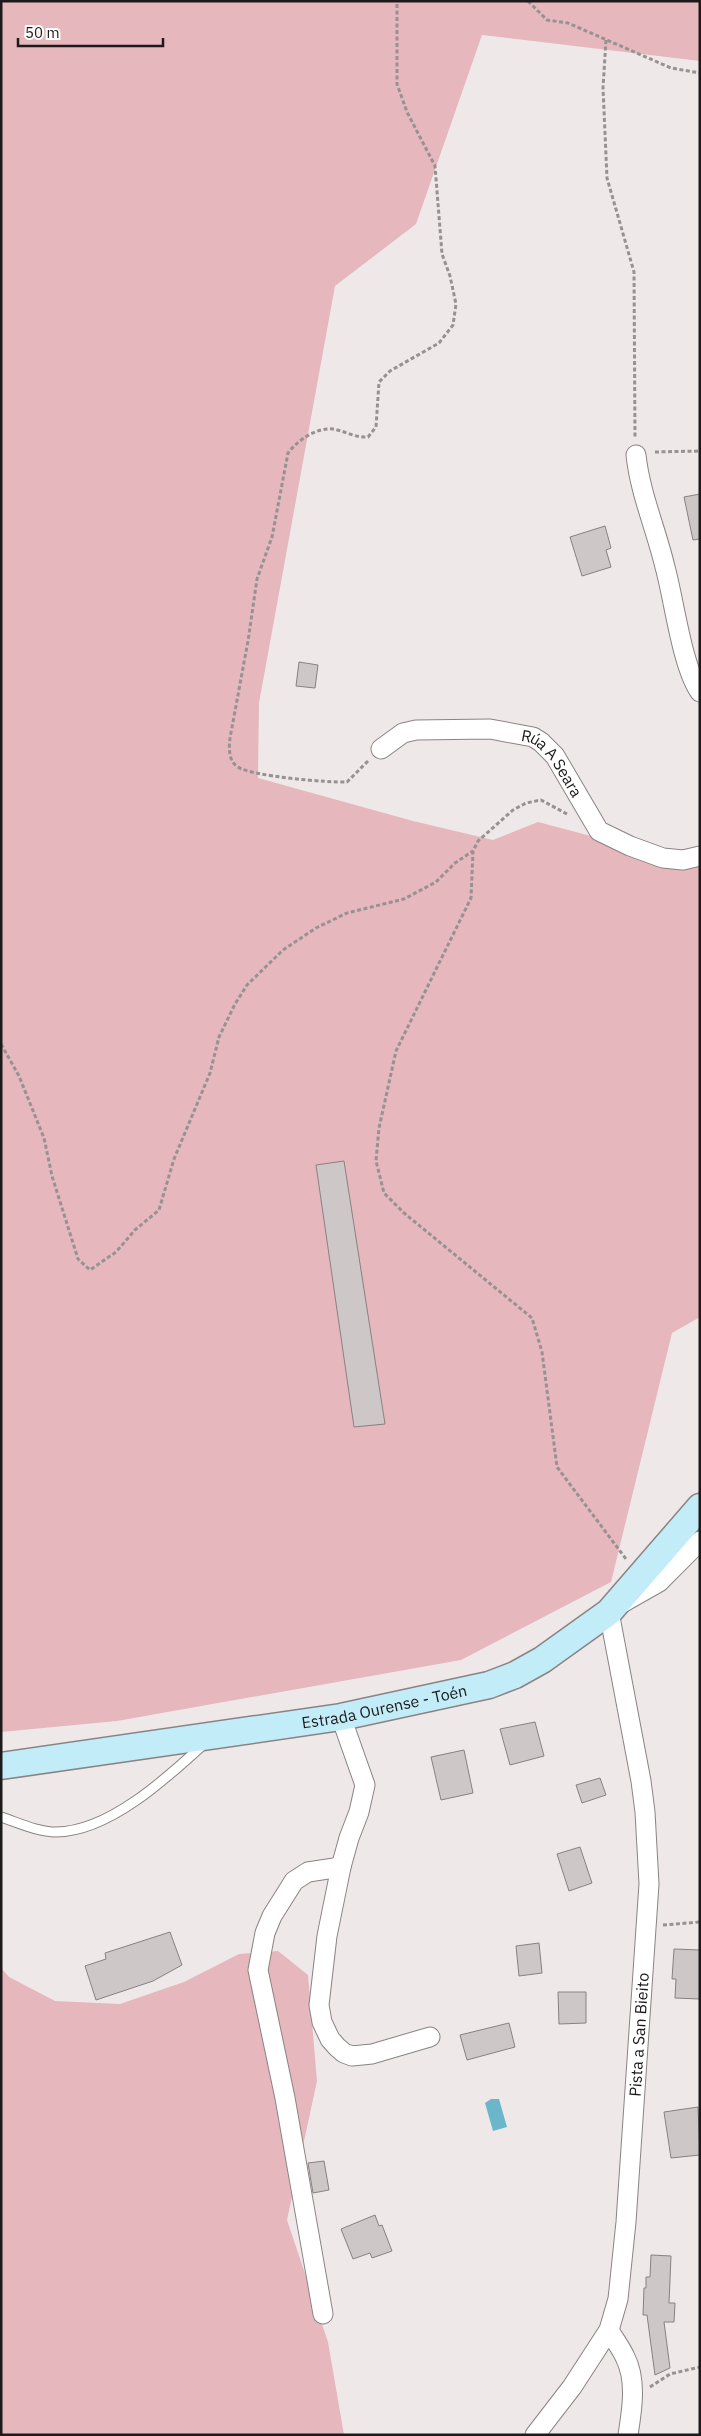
<svg xmlns="http://www.w3.org/2000/svg" width="701" height="2436" font-family="'IBM Plex Sans',sans-serif">
<style>
.green{fill:#e6b7bd}
.water{fill:#6cb6cc}
.building{fill:#cec7c8;stroke:#888182}
.lines{fill:none;stroke-linecap:round;stroke-linejoin:round}
.lane-casing{stroke:#8a8384;stroke-width:11}
.street-casing{stroke:#8a8384;stroke-width:21}
.secondary-casing{stroke:#8a8384;stroke-width:29}
.path{stroke:#979292;stroke-width:3;stroke-dasharray:4 2.5;stroke-linecap:butt}
.lane{stroke:#fff;stroke-width:9}
.street{stroke:#fff;stroke-width:19}
.secondary{stroke:#c2edf8;stroke-width:26}
.labels{text-anchor:middle;stroke-width:4;stroke-linejoin:round;paint-order:stroke}
.street-label{font-size:16px;fill:#1c1a1a;stroke:#fff}
</style>
<rect width="100%" height="100%" fill="#efe8e8"/>
<g class="green">
<polygon points="1,1 700,1 700,61 482,35 416,224 335,286 259,703 258,778 413,821 493,840 538,822 700,865 700,1317 672,1333 611,1582 461,1660 117,1721 1,1732"/>
<polygon points="278,1951 308,1975 317,2081 287,2220 328,2342 344,2435 1,2435 1,1968 9,1977 55,2001 120,2004 184,1982 239,1954"/>
</g>
<polygon class="water" points="491,2099 499,2099 507,2127 493,2131 485,2103"/>
<g class="building">
<polygon points="700,494 700,539 693,540 684,497"/>
<polygon points="605,526 611,548 606,550 611,567 582,576 570,537"/>
<polygon points="299,662 318,665 315,688 296,686"/>
<polygon points="344,1161 385,1424 354,1427 316,1165"/>
<polygon points="535,1722 544,1756 510,1765 500,1729"/>
<polygon points="464,1750 473,1793 441,1800 431,1757"/>
<polygon points="600,1778 606,1795 582,1803 576,1785"/>
<polygon points="580,1847 592,1883 569,1891 557,1854"/>
<polygon points="170,1932 182,1965 153,1981 96,2000 85,1966 106,1959 105,1953"/>
<polygon points="539,1943 542,1973 519,1976 516,1946"/>
<polygon points="674,1949 700,1950 700,1999 675,1998 676,1979 672,1979"/>
<polygon points="558,1992 586,1992 586,2023 559,2024"/>
<polygon points="509,2023 515,2047 467,2060 460,2035"/>
<polygon points="698,2107 700,2155 671,2158 664,2112"/>
<polygon points="324,2161 329,2190 313,2193 308,2163"/>
<polygon points="375,2215 379,2226 382,2225 392,2251 372,2258 370,2253 353,2259 341,2229"/>
<polygon points="651,2255 671,2256 669,2303 675,2303 674,2322 664,2322 670,2368 655,2375 647,2315 643,2315 644,2288 646,2288 646,2277 650,2277"/>
</g>
<g class="lines">
<g class="lane-casing">
<path id="lane" d="M1,1817C19,1823 38,1832 56,1832C109,1832 168,1777 205,1743"/>
</g>
<g class="street-casing">
<g id="street">
<path d="M636,455C640,493 656,529 665,567C674,599 682,667 700,692"/>
<path id="s1" d="M381,749L403,733L416,730L490,729L533,737L541,742L555,756L599,831L630,846L663,858L683,860L700,856"/>
<polyline points="622,1603 659,1582 700,1541"/>
<polyline points="341,1717 365,1785 359,1812 349,1838 341,1867 327,1936 319,2005 322,2022 330,2039 337,2047 344,2053 352,2056 372,2054 430,2037"/>
<polyline points="323,2314 285,2098 258,1970 265,1933 272,1916 294,1881 308,1872 341,1867"/>
<path d="M609,2330C614,2339 621,2348 625,2357C637,2380 632,2410 628,2435"/>
<path id="s2" d="M535,2435L572,2387L609,2330L618,2299L626,2222L649,1884L645,1812L641,1781L609,1612"/>
</g>
</g>
<g class="secondary-casing">
<g id="secondary">
<path id="s3" d="M1,1766L341,1717L489,1685L515,1675L542,1660L609,1612L700,1507"/>
</g>
</g>
<g class="path">
<polyline points="528,1 547,20 568,23 671,68 700,73"/>
<polyline points="606,40 603,88 607,178 634,272 635,438"/>
<polyline points="655,452 700,451"/>
<path d="M368,761L347,782C330,783 250,776 238,767C228,761 229,748 230,738L248,641L257,579L272,537L288,453C297,441 316,427 333,429C345,431 355,438 368,437L376,427L379,382L390,371L439,343L453,325L456,304L450,276L442,254L435,166L407,112L397,84V1"/>
<polyline points="567,814 541,800 526,803 513,810 478,841 473,851 471,898 396,1051 379,1128 376,1161 384,1193 404,1213 532,1318 542,1352 557,1467 626,1559"/>
<polyline points="1,1044 19,1076 44,1138 52,1176 78,1259 90,1270 116,1252 135,1230 159,1210 174,1159 210,1073 219,1037 235,1004 247,985 283,950 316,928 347,913 404,899 436,882 455,863 473,851"/>
<polyline points="663,1925 700,1922"/>
<polyline points="650,2387 670,2374 700,2367"/>
</g>
<use href="#lane" class="lane"/>
<use href="#street" class="street"/>
<use href="#secondary" class="secondary"/>
</g>
<g class="labels">
<g class="street-label">
<text dy="6" stroke="none"><textPath href="#s1" startOffset="190">Rúa A Seara</textPath></text>
<text dy="6" stroke="none"><textPath href="#s3" startOffset="388">Estrada Ourense - Toén</textPath></text>
<text dy="6" stroke="none"><textPath href="#s2" startOffset="426">Pista a San Bieito</textPath></text>
</g>
</g>
<rect width="701" height="2436" fill="none" stroke="#1c1a1a" stroke-width="5"/>
<path d="M18 38v8h145v-8" fill="none" stroke="#1c1a1a" stroke-width="2.5"/>
<text x="25" y="38" font-size="15" fill="#1c1a1a" stroke="#ffffff" stroke-width="4" paint-order="stroke">50 m</text>
</svg>
